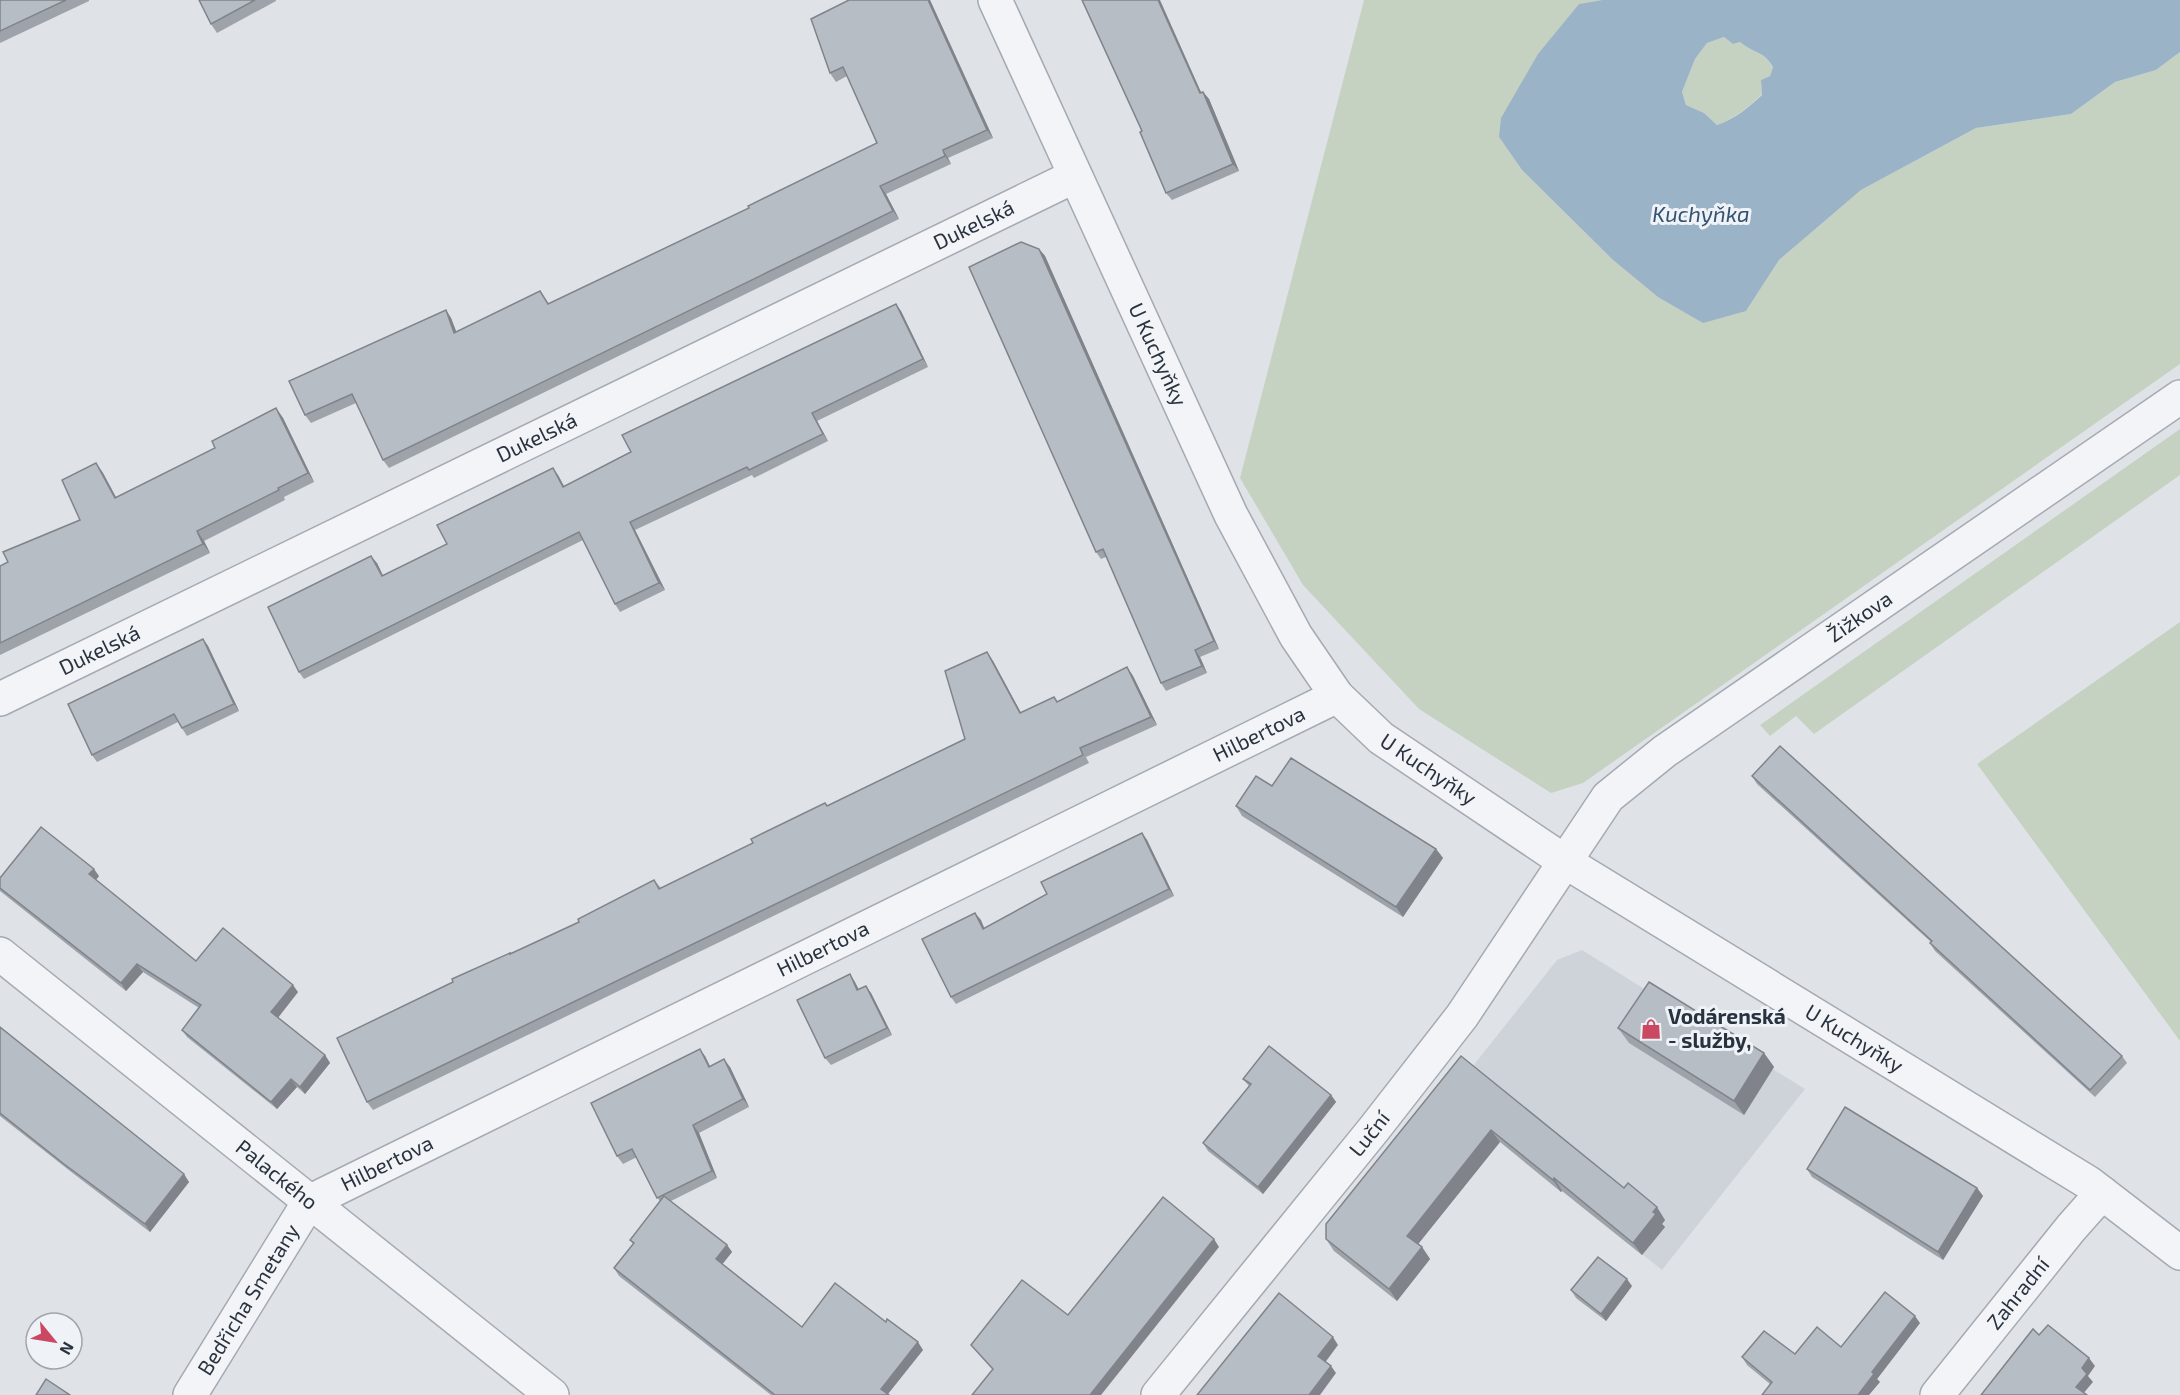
<svg xmlns="http://www.w3.org/2000/svg" width="2180" height="1395" font-family="'Exo 2',sans-serif">
<style>
.built{fill:#ced3da}
.green{fill:#c6d2c1}
.water{fill:#9bb3c7;fill-rule:evenodd}
.lines{fill:none;stroke-linecap:round;stroke-linejoin:round}
.minor-casing{stroke:#a5aab2;stroke-width:36}
.minor{stroke:#f2f4f7;stroke-width:33}
.wall{fill:#9da3a9}
.shaded-wall{fill:#80848a}
.building{fill:#b7bdc5;stroke:#80848a;stroke-width:1.5}
.labels{text-anchor:middle;stroke-width:6;stroke-linejoin:round;paint-order:stroke}
.street-label{font-size:21px;fill:#29323f;stroke:#eff2f6}
.poi-label{font-size:21px;font-weight:bold;fill:#29323f;stroke:#eff2f6;text-anchor:start}
.water-label{font-size:22px;font-style:italic;fill:#345372;stroke:#eff2f6}
</style>
<rect width="100%" height="100%" fill="#dfe3e8"/>
<polygon class="built" points="1582,950 1805,1089 1662,1270 1446,1097 1469,1071 1557,960"/>
<g class="green">
<polygon points="1364,0 1602,0 1579,4 1499,137 1522,170 1612,259 1746,311 1779,260 1861,190 1976,128 2071,114 2115,82 2156,70 2180,52 2180,364 1583,783 1551,793 1419,709 1303,585 1240,478"/>
<path d="M1724,37L1733,44L1740,42C1754,54 1762,50 1773,67L1770,76L1761,80L1762,94C1748,108 1735,118 1717,125L1704,113L1686,105L1682,92L1695,59L1707,43Z"/>
<polygon points="2180,429 2180,475 1814,734 1796,716 1770,736 1760,725"/>
<polygon points="2180,622 2180,1041 1977,764"/>
</g>
<path class="water" d="M1602,0H2180V52L2156,70L2115,82L2071,114L1976,128L1861,190L1779,260L1746,311L1703,323L1658,297L1612,259L1522,170L1499,137L1501,118L1538,54L1579,4ZM1724,37L1733,44L1740,42C1754,54 1763,50 1773,67L1770,76L1761,80L1762,95C1748,108 1735,119 1717,125L1704,113L1686,105L1682,92L1695,59L1707,43Z"/>
<g class="lines">
<g class="minor-casing">
<g id="minor">
<path id="s1" d="M995,0L1231,515L1296,636L1337,696L1381,738L1564,861L2089,1183L2180,1253"/>
<path id="s2" d="M0,699L1075,176"/>
<path id="s3" d="M0,954L552,1395"/>
<path id="s4" d="M309,1202L1337,696"/>
<path id="s5" d="M190,1395L309,1202"/>
<path id="s6" d="M1158,1395L1374,1129L1462,1016L1608,797L1665,751L2180,397"/>
<path id="s7" d="M1937,1395L2071,1228L2102,1193"/>
</g>
</g>
<use href="#minor" class="minor"/>
</g>
<g class="wall">
<polygon points="0,0 89,0 89,1 0,43"/>
<polygon points="199,0 276,0 276,1 217,33 211,24"/>
<polygon points="930,0 993,138 948,158 951,164 886,194 899,219 389,468 383,460 356,403 311,423 305,415 446,310 451,318 456,332 540,291 549,304 749,208 877,143 847,76 836,82 830,73"/>
<polygon points="1203,92 1209,99 1239,171 1172,200 1166,193 1201,93"/>
<polygon points="1039,249 1045,256 1219,649 1200,657 1207,673 1166,691 1161,683 1106,557 1101,559 1096,552"/>
<polygon points="901,311 928,367 817,421 828,441 754,478 752,475 635,530 665,590 620,612 615,604 583,540 304,679 299,672 377,563 383,576 447,544 558,475 564,486"/>
<polygon points="276,408 283,418 314,482 284,497 285,500 204,541 210,553 0,655 0,566 80,520 96,463 103,473 116,497 215,448"/>
<polygon points="203,639 208,646 239,711 187,736 178,722 97,762 92,755"/>
<polygon points="987,652 993,661 1021,713 1054,697 1058,702 1127,667 1133,676 1157,725 1086,757 1089,763 373,1110 367,1102 511,954 579,922 654,880 661,888 753,843 825,803 827,806 965,739"/>
<polygon points="1752,776 2122,1056 2127,1063 2095,1097 1935,951 1930,943 1931,942 1757,784"/>
<polygon points="1272,786 1436,849 1443,858 1403,917 1242,816 1236,806"/>
<polygon points="1142,833 1147,840 1174,896 956,1004 951,997 975,913 984,928 1047,894"/>
<polygon points="99,876 96,880 196,961 298,992 278,1018 325,1055 330,1063 305,1094 297,1087 277,1109 187,1037 182,1030 199,1008 143,972 126,991 0,891 0,878"/>
<polygon points="850,974 859,990 871,993 892,1035 831,1065 825,1058"/>
<polygon points="0,1027 189,1182 150,1232 70,1171 0,1116"/>
<polygon points="1618,1028 1764,1053 1774,1067 1744,1115 1629,1043"/>
<polygon points="705,1056 710,1066 730,1067 749,1107 699,1133 717,1178 671,1201 727,1245 732,1252 722,1264 802,1327 923,1350 888,1394 889,1395 771,1395 619,1276 614,1268 633,1244 630,1240 660,1202 637,1157 623,1164 617,1156"/>
<polygon points="1461,1056 1624,1188 1665,1220 1662,1224 1665,1227 1642,1255 1562,1191 1561,1192 1500,1142 1418,1244 1422,1247 1430,1259 1397,1301 1334,1251 1326,1239"/>
<polygon points="1243,1079 1331,1095 1336,1102 1263,1194 1208,1151 1203,1143 1249,1086"/>
<polygon points="1807,1169 1977,1188 1983,1196 1943,1260 1812,1177"/>
<polygon points="1219,1247 993,1370 977,1352 971,1345 1068,1315"/>
<polygon points="1632,1286 1606,1321 1576,1298 1571,1290"/>
<polygon points="1920,1323 1877,1379 1880,1382 1770,1384 1747,1365 1742,1357 1795,1354 1841,1347"/>
</g>
<g class="shaded-wall">
<polygon points="928,0 930,0 993,138 987,130"/>
<polygon points="1158,0 1160,0 1205,101 1200,93"/>
<polygon points="1203,92 1209,99 1239,171 1233,164"/>
<polygon points="943,150 948,158 951,164 945,156"/>
<polygon points="880,186 886,194 899,219 893,211"/>
<polygon points="1039,249 1045,256 1219,649 1214,641"/>
<polygon points="896,304 901,311 928,367 923,359"/>
<polygon points="446,310 451,318 460,341 454,333"/>
<polygon points="276,408 283,418 314,482 308,473"/>
<polygon points="812,413 817,421 828,441 823,434"/>
<polygon points="96,463 103,473 121,507 115,498"/>
<polygon points="553,468 558,475 568,494 563,487"/>
<polygon points="630,522 635,530 665,590 659,583"/>
<polygon points="197,531 204,541 210,553 203,544"/>
<polygon points="371,556 377,563 387,584 382,576"/>
<polygon points="203,639 208,646 239,711 234,704"/>
<polygon points="1195,650 1200,657 1207,673 1202,666"/>
<polygon points="987,652 993,661 1026,722 1020,713"/>
<polygon points="1127,667 1133,676 1157,725 1151,717"/>
<polygon points="1142,833 1147,840 1174,896 1169,889"/>
<polygon points="1436,849 1443,858 1403,917 1396,907"/>
<polygon points="94,869 99,876 94,882 89,874"/>
<polygon points="975,913 981,920 988,937 983,929"/>
<polygon points="137,964 143,972 126,991 121,983"/>
<polygon points="850,974 855,982 863,998 857,990"/>
<polygon points="293,985 298,992 276,1020 271,1012"/>
<polygon points="866,986 871,993 892,1035 887,1028"/>
<polygon points="700,1049 705,1056 714,1075 709,1067"/>
<polygon points="1764,1053 1774,1067 1744,1115 1734,1101"/>
<polygon points="325,1055 330,1063 305,1094 300,1087"/>
<polygon points="724,1059 730,1067 749,1107 743,1099"/>
<polygon points="291,1079 297,1087 277,1109 271,1102"/>
<polygon points="1331,1095 1336,1102 1263,1194 1258,1187"/>
<polygon points="693,1125 699,1133 717,1178 712,1171"/>
<polygon points="1491,1130 1500,1142 1415,1248 1407,1236"/>
<polygon points="184,1174 189,1182 150,1232 145,1224"/>
<polygon points="1554,1178 1562,1191 1561,1192 1553,1180"/>
<polygon points="1977,1188 1983,1196 1943,1260 1938,1252"/>
<polygon points="1657,1207 1665,1220 1662,1224 1665,1227 1642,1255 1633,1243"/>
<polygon points="1214,1239 1219,1247 1101,1395 1090,1395"/>
<polygon points="727,1245 732,1252 721,1266 716,1259"/>
<polygon points="1422,1247 1430,1259 1397,1301 1389,1289"/>
<polygon points="1627,1279 1632,1286 1606,1321 1601,1314"/>
<polygon points="1915,1316 1920,1323 1877,1379 1880,1382 1869,1395 1858,1395 1872,1372"/>
<polygon points="1333,1337 1338,1345 1324,1364 1318,1356"/>
<polygon points="918,1342 923,1350 887,1395 881,1389"/>
<polygon points="2089,1358 2095,1366 2088,1376 2093,1382 2082,1395 2076,1387 2082,1368"/>
<polygon points="1331,1366 1336,1373 1320,1395 1309,1395"/>
</g>
<g class="building">
<polygon points="0,0 66,0 0,31"/>
<polygon points="199,0 255,0 211,24"/>
<polygon points="849,0 928,0 987,130 943,150 945,156 880,186 893,211 383,460 352,394 305,415 289,381 446,310 454,333 540,291 548,304 749,208 748,206 877,143 843,67 830,73 811,19"/>
<polygon points="1082,0 1158,0 1200,93 1203,92 1233,164 1166,193 1140,132 1142,131"/>
<polygon points="1021,242 1039,249 1214,641 1195,650 1202,666 1161,683 1103,549 1096,552 969,267"/>
<polygon points="896,304 923,359 812,413 823,434 749,470 747,467 630,522 659,583 615,604 579,532 299,672 268,607 371,556 382,576 447,544 437,525 553,468 563,487 631,452 622,435"/>
<polygon points="276,408 308,473 278,488 279,490 197,531 203,544 0,643 0,566 8,562 3,552 80,520 62,480 96,463 115,498 215,448 212,441"/>
<polygon points="203,639 234,704 182,728 174,714 92,755 68,704"/>
<polygon points="987,652 1020,713 1054,697 1057,702 1127,667 1151,717 1080,748 1083,755 367,1102 337,1038 453,982 452,979 510,953 510,954 579,922 578,919 654,880 659,889 753,843 751,839 825,803 827,806 965,739 945,671"/>
<polygon points="1780,746 2122,1056 2090,1090 1930,943 1932,941 1752,776"/>
<polygon points="1291,758 1436,849 1396,907 1236,806 1256,776 1272,786"/>
<polygon points="41,827 94,869 89,874 196,961 223,928 293,985 271,1012 325,1055 300,1087 291,1079 271,1102 182,1030 201,1005 137,964 121,983 0,888 0,878"/>
<polygon points="1142,833 1169,889 951,997 922,939 975,913 983,929 1047,894 1041,882"/>
<polygon points="850,974 857,990 866,986 887,1028 825,1058 797,1000"/>
<polygon points="1649,982 1764,1053 1734,1101 1618,1028"/>
<polygon points="0,1027 184,1174 145,1224 64,1164 0,1113"/>
<polygon points="1269,1046 1331,1095 1258,1187 1203,1143 1251,1084 1243,1079"/>
<polygon points="700,1049 709,1067 724,1059 743,1099 693,1125 712,1171 657,1198 632,1149 617,1156 591,1103"/>
<polygon points="1461,1056 1624,1188 1628,1183 1657,1207 1653,1212 1656,1214 1633,1243 1554,1178 1553,1180 1491,1130 1407,1236 1422,1247 1389,1289 1326,1239 1326,1224"/>
<polygon points="1845,1107 1977,1188 1938,1252 1807,1169"/>
<polygon points="664,1196 727,1245 716,1259 802,1327 835,1283 886,1322 887,1319 918,1342 881,1389 889,1395 775,1395 614,1268 634,1243 630,1240"/>
<polygon points="1163,1197 1214,1239 1090,1395 972,1395 993,1369 971,1345 1022,1280 1068,1315"/>
<polygon points="1598,1257 1627,1279 1601,1314 1571,1290"/>
<polygon points="1885,1292 1915,1316 1872,1372 1874,1374 1858,1395 1762,1395 1772,1382 1742,1357 1764,1331 1795,1354 1817,1327 1841,1347"/>
<polygon points="1279,1293 1333,1337 1318,1356 1331,1366 1309,1395 1197,1395"/>
<polygon points="2048,1325 2089,1358 2082,1368 2087,1374 2076,1387 2087,1395 1981,1395 2033,1329 2039,1335"/>
<polygon points="46,1379 70,1395 36,1395"/>
</g>
<defs>
<g id="shop-bare" transform="scale(1.62)"><path d="M-5-2.5h2.3a2.7 3.5 0 0 1 5.4 0H5L5.5 6h-11ZM-1.5-2.5h3a1.5 2.3 0 0 0-3 0Z" fill="#ca4862" stroke="#eff2f6" stroke-width="2.5" paint-order="stroke"/></g>
</defs>
<g fill-rule="evenodd">
<use href="#shop-bare" x="1651" y="1029"/>
</g>
<g class="labels">
<g class="street-label">
<text dy="7" stroke="none"><textPath href="#s2" startOffset="1083">Dukelská</textPath></text>
<text dy="7" stroke="none"><textPath href="#s1" startOffset="390">U Kuchyňky</textPath></text>
<text dy="7" stroke="none"><textPath href="#s2" startOffset="597">Dukelská</textPath></text>
<text dy="7" stroke="none"><textPath href="#s6" startOffset="1059">Žižkova</textPath></text>
<text dy="7" stroke="none"><textPath href="#s2" startOffset="111">Dukelská</textPath></text>
<text dy="7" stroke="none"><textPath href="#s4" startOffset="1059">Hilbertova</textPath></text>
<text dy="7" stroke="none"><textPath href="#s1" startOffset="894">U Kuchyňky</textPath></text>
<text dy="7" stroke="none"><textPath href="#s4" startOffset="573">Hilbertova</textPath></text>
<text dy="7" stroke="none"><textPath href="#s1" startOffset="1398">U Kuchyňky</textPath></text>
<text dy="7" stroke="none"><textPath href="#s6" startOffset="336">Luční</textPath></text>
<text dy="7" stroke="none"><textPath href="#s4" startOffset="87">Hilbertova</textPath></text>
<text dy="7" stroke="none"><textPath href="#s3" startOffset="354">Palackého</textPath></text>
<text dy="7" stroke="none"><textPath href="#s7" startOffset="130">Zahradní</textPath></text>
<text dy="7" stroke="none"><textPath href="#s5" startOffset="112">Bedřicha Smetany</textPath></text>
</g>
<g class="poi-label">
<text x="1668" y="1024">Vodárenská<tspan x="1668" dy="24">- služby,</tspan></text>
</g>
<g class="water-label">
<text x="1701" y="222">Kuchyňka</text>
</g>
</g>
<g transform="translate(54 1341) rotate(120)"><circle r="28" fill="#eff2f6" stroke="#a0a5ad" stroke-width="1.5"/>
<path d="M0-4.5L10 22L0 15L-10 22Z" fill="#ca4862"/>
<text y="-9" font-size="16" font-weight="bold" text-anchor="middle" fill="#29323f">N</text>
</g>
</svg>
